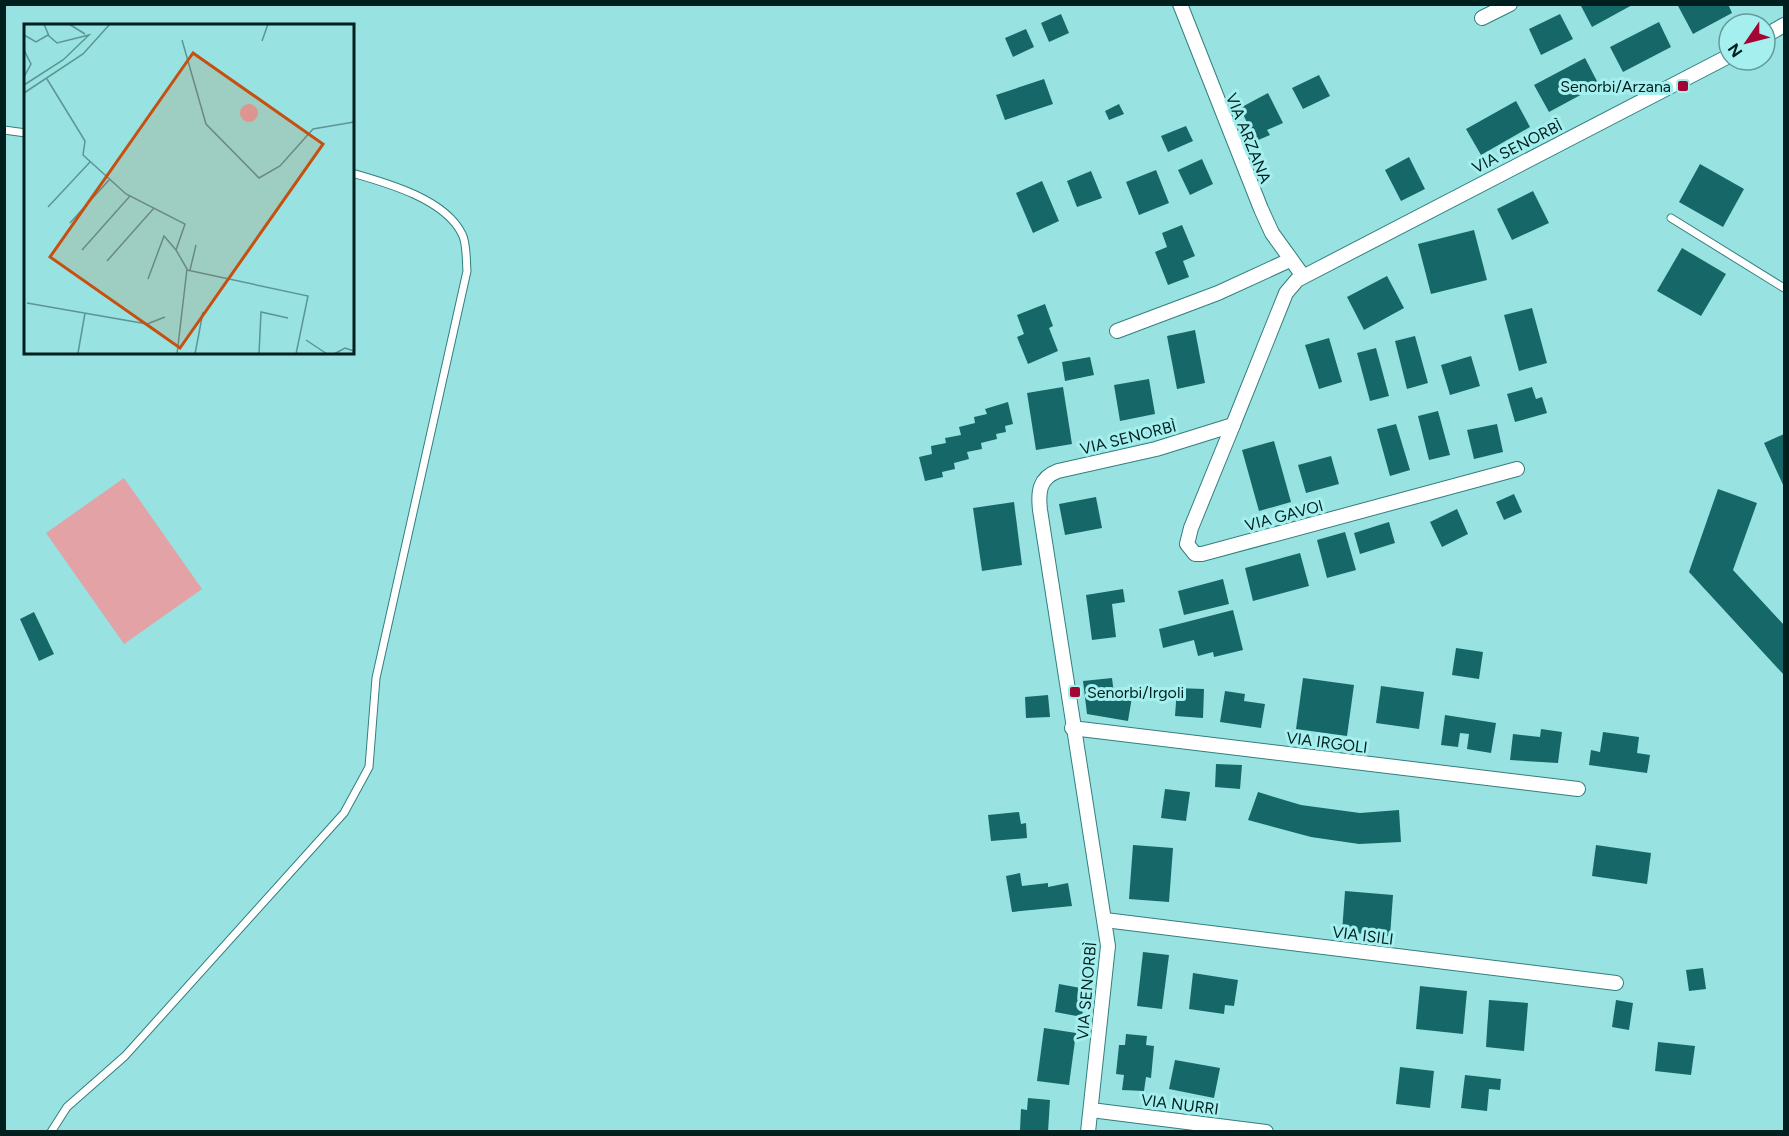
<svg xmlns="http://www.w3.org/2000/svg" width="1789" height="1136" font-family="Figtree,sans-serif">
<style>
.green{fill:#e2a2a6}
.building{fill:#166868}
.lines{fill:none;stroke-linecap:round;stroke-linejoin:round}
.lane-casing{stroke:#337e7e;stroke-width:9}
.street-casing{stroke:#337e7e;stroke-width:16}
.lane{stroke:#fff;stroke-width:7}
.street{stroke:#fff;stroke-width:14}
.poi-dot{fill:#a30635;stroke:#a5f0ef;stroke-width:2}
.labels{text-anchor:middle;stroke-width:6;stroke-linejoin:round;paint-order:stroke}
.poi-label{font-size:16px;fill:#001f1f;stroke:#a5f0ef;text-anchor:end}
.street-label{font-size:16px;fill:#001f1f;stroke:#a5f0ef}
.inset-road{fill:none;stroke:#5b9594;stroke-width:1.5}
.view{fill:#c5500f;fill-opacity:0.15;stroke:#c5500f;stroke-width:3}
.inset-edge{fill:none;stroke:#001f1f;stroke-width:3}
</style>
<rect width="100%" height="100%" fill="#98e3e2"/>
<polygon class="green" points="124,478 202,589 124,644 46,533"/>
<g class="building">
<polygon points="1580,4 1634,4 1592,27"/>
<polygon points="1677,4 1728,4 1732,13 1693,34"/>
<polygon points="1061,14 1069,33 1049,42 1041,23"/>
<polygon points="1560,14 1573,39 1541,55 1529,29"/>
<polygon points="1659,22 1671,47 1623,72 1610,47"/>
<polygon points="1026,29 1034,47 1013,57 1005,38"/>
<polygon points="1585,58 1599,85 1549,112 1534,85"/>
<polygon points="1319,75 1330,96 1303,109 1292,88"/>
<polygon points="1044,79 1053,104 1005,120 996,95"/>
<polygon points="1268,93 1283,123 1267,130 1270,135 1256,141 1240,108"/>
<polygon points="1516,101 1530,127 1481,155 1466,129"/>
<polygon points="1119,104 1124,114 1109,120 1105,111"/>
<polygon points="1186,126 1193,141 1168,152 1161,136"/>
<polygon points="1409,157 1425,189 1401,201 1385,170"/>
<polygon points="1202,159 1213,184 1190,195 1178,170"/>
<polygon points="1700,164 1744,189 1723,227 1679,202"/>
<polygon points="1156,170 1169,203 1139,215 1126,182"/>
<polygon points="1091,171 1102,198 1077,207 1067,181"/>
<polygon points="1042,181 1059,221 1033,233 1016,193"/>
<polygon points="1533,191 1549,223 1512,240 1497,209"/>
<polygon points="1182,225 1195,256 1183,261 1189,277 1168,285 1155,252 1167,247 1162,233"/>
<polygon points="1474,230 1487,280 1431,294 1418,244"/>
<polygon points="1682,248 1726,274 1701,316 1657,291"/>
<polygon points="1387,276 1404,308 1364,330 1347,297"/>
<polygon points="1045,304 1053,326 1049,328 1058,351 1028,364 1017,337 1024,334 1017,315"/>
<polygon points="1532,308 1547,363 1519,371 1504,315"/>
<polygon points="1195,330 1205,383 1177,389 1167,336"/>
<polygon points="1415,336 1428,383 1407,389 1395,341"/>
<polygon points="1329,338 1342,382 1319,389 1305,345"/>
<polygon points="1376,348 1389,396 1370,401 1357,353"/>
<polygon points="1471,356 1480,386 1450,395 1441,365"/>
<polygon points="1090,357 1094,375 1065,381 1062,362"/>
<polygon points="1149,379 1155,414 1120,421 1114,385"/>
<polygon points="1063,387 1072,444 1036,450 1027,393"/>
<polygon points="1532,387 1536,399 1542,397 1547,413 1515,422 1507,394"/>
<polygon points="1008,402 1013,424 1005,426 1006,432 996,434 997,439 981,443 982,449 967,452 969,459 954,463 955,469 942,472 943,477 925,481 919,457 932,454 931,446 946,443 945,438 961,435 959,427 975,423 974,417 987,414 985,409"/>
<polygon points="1438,411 1450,455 1429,460 1418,416"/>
<polygon points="1396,424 1410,470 1390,476 1377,429"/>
<polygon points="1497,424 1503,452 1474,459 1467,430"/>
<polygon points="1784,434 1784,487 1764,443"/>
<polygon points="1274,441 1291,502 1259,511 1242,450"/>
<polygon points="1331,456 1339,484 1306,493 1298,465"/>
<polygon points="1718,489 1757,503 1733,570 1784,625 1784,675 1689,572"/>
<polygon points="1514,494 1522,512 1504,520 1496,502"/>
<polygon points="1096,497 1102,528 1065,535 1059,504"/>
<polygon points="1014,502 1022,565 982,571 973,508"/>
<polygon points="1457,509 1468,534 1442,547 1430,522"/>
<polygon points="1389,522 1395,543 1360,554 1354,533"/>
<polygon points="1345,532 1356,570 1327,578 1317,540"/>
<polygon points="1300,553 1309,586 1253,601 1245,568"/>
<polygon points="1223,579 1229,604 1184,615 1178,591"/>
<polygon points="1123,589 1125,602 1112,604 1116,637 1092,640 1086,595"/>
<polygon points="1233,610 1243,650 1214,657 1213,652 1198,656 1194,640 1163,648 1159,629"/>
<polygon points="34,612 54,654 39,661 20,619"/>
<polygon points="1456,648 1483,652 1479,679 1452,675"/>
<polygon points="1112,678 1114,694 1132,697 1128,721 1087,714 1083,681"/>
<polygon points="1303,678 1354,685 1347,736 1296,729"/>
<polygon points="1381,686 1424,692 1419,729 1376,723"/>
<polygon points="1177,688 1204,689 1203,718 1175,716"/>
<polygon points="1225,691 1245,694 1244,701 1265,704 1261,728 1220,722"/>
<polygon points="1048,695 1050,717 1026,718 1025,697"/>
<polygon points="1445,715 1496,723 1491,753 1467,749 1469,734 1460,733 1458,747 1441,745"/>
<polygon points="1541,729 1562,732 1558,763 1510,760 1513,734 1540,737"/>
<polygon points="1603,732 1639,737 1637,753 1650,755 1647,773 1589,765 1591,750 1600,752"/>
<polygon points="1216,764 1242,765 1240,789 1215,787"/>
<polygon points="1165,789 1190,792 1186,821 1161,818"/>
<polygon points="1258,792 1301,805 1360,813 1399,810 1401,842 1359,844 1311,837 1248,820"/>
<polygon points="1019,812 1021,824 1026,823 1027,838 991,841 988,815"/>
<polygon points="1133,845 1173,848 1169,902 1129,899"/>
<polygon points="1596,845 1651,853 1647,884 1592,876"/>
<polygon points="1020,873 1022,886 1048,883 1048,887 1068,883 1072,906 1012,912 1006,876"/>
<polygon points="1345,891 1393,895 1390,936 1342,932"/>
<polygon points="1143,952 1169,955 1162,1009 1137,1006"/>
<polygon points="1703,968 1706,989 1689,991 1686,970"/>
<polygon points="1193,973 1238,980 1234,1006 1225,1005 1224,1014 1189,1009"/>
<polygon points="1059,984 1086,989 1082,1017 1055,1012"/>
<polygon points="1420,986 1467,991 1463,1034 1416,1029"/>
<polygon points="1489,1000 1528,1003 1524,1051 1486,1047"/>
<polygon points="1616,1000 1633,1003 1629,1030 1612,1027"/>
<polygon points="1044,1028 1076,1033 1069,1085 1037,1081"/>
<polygon points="1126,1034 1147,1036 1146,1045 1154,1046 1151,1078 1146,1077 1144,1091 1122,1090 1124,1075 1116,1074 1119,1045 1125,1045"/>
<polygon points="1658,1042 1695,1046 1691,1075 1655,1071"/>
<polygon points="1175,1060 1220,1068 1214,1098 1169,1089"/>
<polygon points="1400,1067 1434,1071 1430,1108 1396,1104"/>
<polygon points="1465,1075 1501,1079 1500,1090 1489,1089 1487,1111 1461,1108"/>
<polygon points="1028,1098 1050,1100 1048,1132 1020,1130 1021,1109 1027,1110"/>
</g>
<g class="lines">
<g class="lane-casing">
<g id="lane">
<polyline points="4,130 26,133"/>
<polyline points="1671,218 1784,288"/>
<path d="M51,1132L67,1107L125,1056L344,813L369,767L376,678L467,271C466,260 467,243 462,234C445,199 387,183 352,173"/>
</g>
</g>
<g class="street-casing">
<g id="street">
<polyline points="1180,4 1261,209 1272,233 1303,276"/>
<polyline points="1482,18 1510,4"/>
<polyline points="1765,36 1784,25"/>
<polyline points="1117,331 1218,293 1290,260"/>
<polyline points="1233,425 1191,528 1187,544 1195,554 1202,554 1517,469"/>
<polyline points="1072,728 1578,789"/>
<polyline points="1105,920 1616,983"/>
<polyline points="1091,1110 1266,1132"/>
<path d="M1088,1132L1108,946L1040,510C1038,492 1039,478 1058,471L1156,449L1233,425L1286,293L1297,280L1729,56"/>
</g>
</g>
<use href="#lane" class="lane"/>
<use href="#street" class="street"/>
</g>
<g class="poi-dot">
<rect x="1677" y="80" width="12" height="12" rx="3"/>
<rect x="1069" y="686" width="12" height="12" rx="3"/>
</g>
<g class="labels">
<g class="poi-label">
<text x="1671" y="92">Senorbi/Arzana</text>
<text x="1087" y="698" text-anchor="start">Senorbi/Irgoli</text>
</g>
<g class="street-label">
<text transform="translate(1249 138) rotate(68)" y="6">VIA ARZANA</text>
<text transform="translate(1517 146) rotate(-27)" y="6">VIA SENORBÌ</text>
<text transform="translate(1128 437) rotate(-14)" y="6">VIA SENORBÌ</text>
<text transform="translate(1284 515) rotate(-15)" y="6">VIA GAVOI</text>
<text transform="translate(1327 742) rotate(7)" y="6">VIA IRGOLI</text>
<text transform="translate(1363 935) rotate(7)" y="6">VIA ISILI</text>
<text transform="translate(1086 991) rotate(-85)" y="6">VIA SENORBÌ</text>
<text transform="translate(1180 1104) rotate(7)" y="6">VIA NURRI</text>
</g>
</g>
<g transform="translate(24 24)">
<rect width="330" height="330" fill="#98e3e2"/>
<path d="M216 89a9 9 0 1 1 18 0a9 9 0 1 1-18 0Z" fill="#e2a2a6"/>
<path class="inset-road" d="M45,0L61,10M0,11L12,18L24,11M158,16L182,100L235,154L256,142L289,105L330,98M238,17L244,0M0,26L7,40L0,53M23,55L61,117L59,131L102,170L161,200L152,226L163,245L153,330M0,61L39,36L65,11L33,19L25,12L20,0M0,69L59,30L86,0M24,183L66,138M46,199L85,156M58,226L106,172M83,237L130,184M163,246L284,272L272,330M166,246L172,221M124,255L140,212L152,226M3,279L123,300L140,312M123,300L141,293M282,316L303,330M54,329L61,289M171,330L179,288M235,330L237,288L264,294M310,330L321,324L330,327"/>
<path class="view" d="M169,29L299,120L156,324L26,233Z"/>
<rect width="330" height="330" class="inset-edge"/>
</g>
<rect width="1789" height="1136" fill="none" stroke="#001f1f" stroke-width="12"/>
<g transform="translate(1747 42) rotate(235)"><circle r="28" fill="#a5f0ef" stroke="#639c9c" stroke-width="1.5"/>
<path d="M0-4.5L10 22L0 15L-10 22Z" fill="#a30635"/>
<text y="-9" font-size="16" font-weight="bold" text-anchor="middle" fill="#001f1f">N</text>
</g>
</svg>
